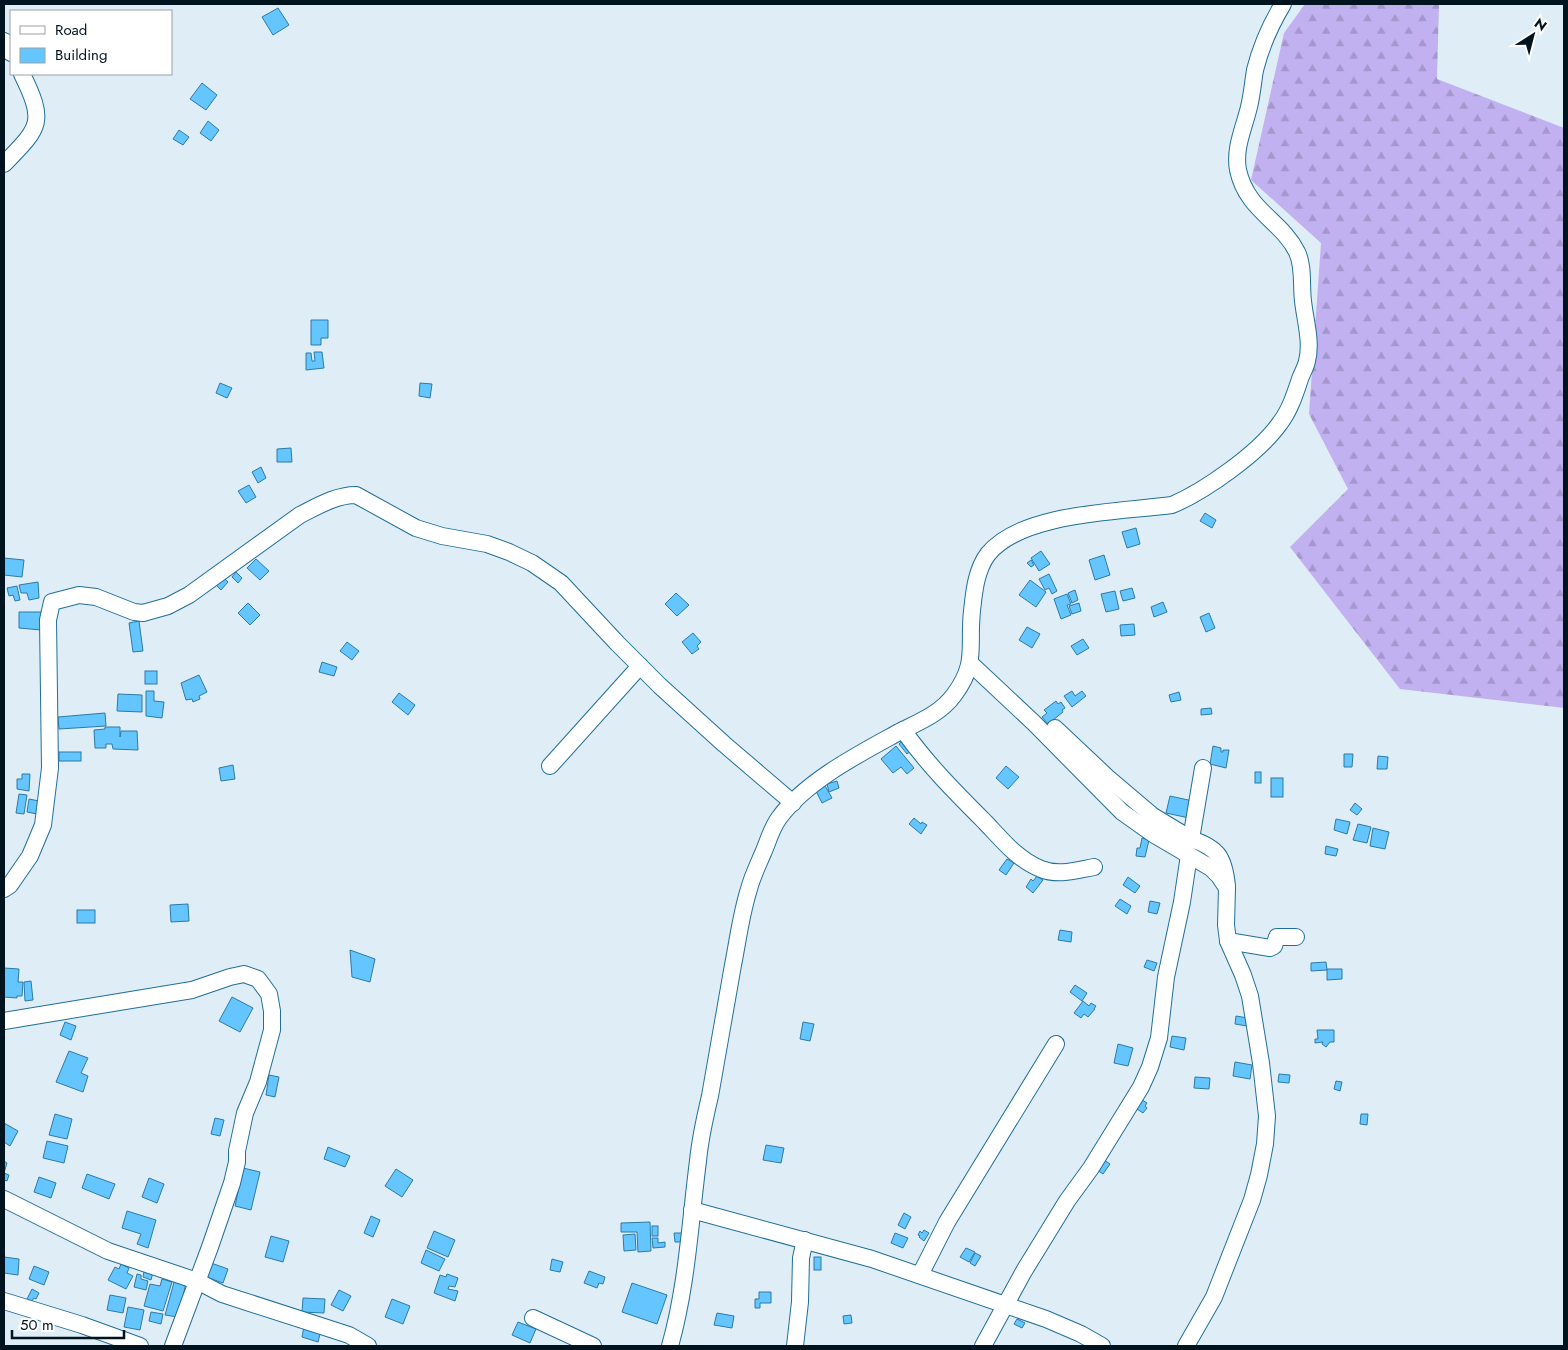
<svg xmlns="http://www.w3.org/2000/svg" width="1568" height="1350" font-family="Jost,sans-serif">
<style>
.forest{fill:url(#forest-firs)}
.building{fill:#65c6ff;stroke:#2d7aa4}
.lines{fill:none;stroke-linecap:round;stroke-linejoin:round}
.street-casing{stroke:#1f6f99;stroke-width:18}
.street{stroke:#fff;stroke-width:16}
</style>
<defs>
<pattern id="forest-firs" width="22" height="20" patternUnits="userSpaceOnUse" patternTransform="scale(1.25)"><rect width="22" height="20" fill="#c2b1f1"/><path d="M5 1l3.5 6h-7zM16 11l3.5 6h-7z" fill="#a597ce"/></pattern>
</defs>
<rect width="100%" height="100%" fill="#dfedf7"/>
<polygon class="forest" points="1305,4 1439,4 1437,79 1564,128 1564,708 1400,689 1290,547 1348,489 1309,414 1321,243 1251,180 1284,33"/>
<g class="building">
<polygon points="278,8 289,25 273,35 262,17"/>
<polygon points="202,83 217,95 206,110 190,99"/>
<polygon points="208,121 219,130 211,141 200,133"/>
<polygon points="179,130 189,137 183,145 173,139"/>
<polygon points="311,320 328,320 328,338 321,338 321,345 311,345"/>
<polygon points="314,352 322,352 324,368 306,370 306,353 311,353 312,361 315,361"/>
<polygon points="220,383 232,388 227,398 216,393"/>
<polygon points="420,383 432,384 430,398 419,396"/>
<polygon points="291,448 292,462 277,462 277,449"/>
<polygon points="261,467 266,478 258,483 252,472"/>
<polygon points="249,485 256,497 246,503 238,491"/>
<polygon points="1205,513 1216,520 1212,528 1200,521"/>
<polygon points="1136,528 1140,544 1127,548 1122,532"/>
<polygon points="1041,551 1050,564 1039,571 1031,558"/>
<polygon points="1104,555 1110,575 1095,580 1089,560"/>
<polygon points="4,558 24,560 22,577 4,575"/>
<polygon points="256,559 269,571 260,580 247,568"/>
<polygon points="1031,560 1034,565 1031,567 1027,563"/>
<polygon points="236,572 242,578 238,583 232,577"/>
<polygon points="219,573 228,582 221,590 211,580"/>
<polygon points="1049,574 1057,591 1052,594 1049,588 1045,590 1039,579"/>
<polygon points="1030,580 1046,592 1036,607 1019,595"/>
<polygon points="38,582 39,598 29,600 27,593 21,593 19,585"/>
<polygon points="17,586 20,600 15,601 13,595 9,596 7,588"/>
<polygon points="1132,588 1135,598 1123,601 1120,591"/>
<polygon points="1075,590 1078,600 1072,603 1068,593"/>
<polygon points="1115,591 1119,609 1106,612 1101,594"/>
<polygon points="676,593 689,605 677,616 665,604"/>
<polygon points="1067,594 1071,604 1067,605 1071,615 1061,619 1054,599"/>
<polygon points="1163,602 1167,612 1154,617 1151,607"/>
<polygon points="248,603 260,615 250,625 238,613"/>
<polygon points="1079,603 1081,611 1072,614 1069,606"/>
<polygon points="19,612 42,612 41,630 19,628"/>
<polygon points="1209,613 1215,628 1206,632 1200,617"/>
<polygon points="139,621 143,651 133,652 129,623"/>
<polygon points="1134,624 1135,635 1121,636 1120,625"/>
<polygon points="1027,627 1040,634 1032,648 1019,640"/>
<polygon points="693,633 701,642 697,646 699,649 692,654 682,642"/>
<polygon points="1083,639 1089,648 1077,655 1071,646"/>
<polygon points="347,642 359,651 352,660 340,651"/>
<polygon points="322,662 337,667 334,676 319,672"/>
<rect x="145" y="671" width="12" height="13"/>
<polygon points="199,675 207,692 199,696 200,699 193,702 192,699 186,700 181,683"/>
<polygon points="146,691 154,691 154,701 164,702 162,718 146,716"/>
<polygon points="1072,691 1075,696 1082,691 1086,696 1072,707 1064,696"/>
<polygon points="1179,692 1181,700 1171,702 1169,695"/>
<polygon points="399,693 415,705 408,715 392,702"/>
<polygon points="118,694 142,695 142,712 117,711"/>
<polygon points="1056,701 1058,704 1061,702 1065,708 1062,710 1063,712 1048,724 1042,717 1047,713 1044,710"/>
<polygon points="1211,708 1212,714 1201,715 1201,709"/>
<polygon points="105,713 106,726 59,729 58,717"/>
<polygon points="105,727 120,727 120,737 121,731 137,731 138,750 113,749 112,744 106,744 106,748 95,748 94,730 105,729"/>
<polygon points="904,739 913,749 907,754 899,744"/>
<polygon points="896,746 914,768 907,774 901,767 893,773 881,759"/>
<polygon points="1213,746 1221,748 1221,752 1223,752 1223,750 1229,750 1226,768 1210,764"/>
<rect x="59" y="752" width="22" height="9"/>
<polygon points="1344,754 1353,754 1352,767 1344,767"/>
<polygon points="1378,756 1388,757 1387,769 1377,769"/>
<polygon points="233,765 235,779 221,781 219,768"/>
<polygon points="1006,766 1019,777 1008,789 996,778"/>
<rect x="1255" y="772" width="6" height="11"/>
<polygon points="22,774 30,774 29,791 17,789 17,779 22,779"/>
<rect x="1271" y="778" width="12" height="19"/>
<polygon points="837,781 839,788 829,792 827,784"/>
<polygon points="824,784 832,798 822,803 815,789"/>
<polygon points="19,794 27,795 24,814 16,813"/>
<polygon points="1170,796 1193,801 1189,818 1166,813"/>
<polygon points="29,799 39,801 37,814 27,812"/>
<polygon points="1355,803 1362,809 1357,815 1350,810"/>
<polygon points="914,818 921,824 922,822 927,825 921,834 909,824"/>
<polygon points="1336,819 1350,822 1347,834 1334,830"/>
<polygon points="1358,824 1371,827 1367,843 1353,840"/>
<polygon points="1373,828 1389,832 1385,849 1370,846"/>
<polygon points="1142,838 1149,840 1145,857 1136,856 1137,848 1140,848"/>
<polygon points="1326,846 1338,849 1336,856 1325,854"/>
<polygon points="1007,859 1014,863 1006,875 999,870"/>
<polygon points="1037,876 1043,880 1033,893 1026,887 1031,879 1033,881"/>
<polygon points="1128,877 1140,886 1135,893 1123,885"/>
<polygon points="1120,899 1131,906 1127,914 1115,906"/>
<polygon points="1150,901 1160,903 1157,914 1148,912"/>
<polygon points="188,904 189,921 171,922 170,905"/>
<rect x="77" y="910" width="18" height="13"/>
<polygon points="1060,930 1072,932 1071,942 1058,940"/>
<polygon points="350,950 375,959 370,982 352,977"/>
<polygon points="1147,960 1157,963 1154,971 1144,967"/>
<polygon points="1326,962 1327,970 1311,971 1311,963"/>
<polygon points="4,968 19,969 18,982 23,982 22,996 17,996 17,998 4,997"/>
<polygon points="1327,969 1342,969 1342,979 1327,980"/>
<polygon points="31,981 33,1000 25,1001 24,982"/>
<polygon points="1075,985 1087,993 1082,1001 1070,992"/>
<polygon points="232,997 253,1008 240,1032 219,1021"/>
<polygon points="1083,1001 1089,1006 1091,1003 1096,1006 1094,1009 1095,1009 1088,1017 1084,1014 1081,1018 1074,1013"/>
<polygon points="1236,1016 1248,1018 1247,1026 1235,1024"/>
<polygon points="65,1022 76,1026 71,1040 60,1035"/>
<polygon points="803,1022 814,1024 810,1041 800,1039"/>
<polygon points="1317,1030 1334,1030 1334,1042 1330,1042 1326,1047 1322,1044 1323,1042 1315,1043 1315,1039 1318,1039"/>
<polygon points="1172,1036 1186,1038 1184,1050 1170,1047"/>
<polygon points="1118,1044 1133,1048 1128,1066 1114,1063"/>
<polygon points="69,1051 88,1058 81,1073 88,1076 83,1092 56,1082"/>
<polygon points="1235,1062 1252,1065 1250,1079 1233,1076"/>
<polygon points="1279,1074 1290,1075 1289,1083 1278,1082"/>
<polygon points="269,1075 279,1077 275,1097 266,1095"/>
<polygon points="1195,1077 1210,1078 1209,1089 1194,1088"/>
<polygon points="1336,1081 1342,1082 1340,1091 1334,1089"/>
<polygon points="1142,1100 1147,1103 1145,1106 1147,1108 1143,1113 1134,1107"/>
<polygon points="55,1114 72,1119 67,1139 49,1135"/>
<polygon points="1361,1114 1368,1114 1367,1125 1360,1124"/>
<polygon points="215,1118 224,1120 220,1136 211,1134"/>
<polygon points="4,1123 18,1131 10,1146 4,1142"/>
<polygon points="47,1141 68,1146 64,1163 43,1158"/>
<polygon points="766,1145 784,1148 781,1163 763,1160"/>
<polygon points="328,1147 350,1156 345,1167 324,1159"/>
<polygon points="1104,1160 1110,1164 1103,1174 1097,1170"/>
<polygon points="4,1161 7,1163 4,1173 9,1175 7,1181 4,1180"/>
<polygon points="243,1168 260,1172 251,1210 235,1206"/>
<polygon points="396,1169 413,1180 402,1197 385,1186"/>
<polygon points="87,1174 115,1184 109,1199 82,1188"/>
<polygon points="39,1177 56,1183 51,1198 34,1192"/>
<polygon points="149,1178 164,1184 157,1203 142,1197"/>
<polygon points="127,1211 156,1220 148,1248 137,1244 141,1234 122,1228"/>
<polygon points="904,1213 911,1217 905,1229 898,1225"/>
<polygon points="371,1216 380,1220 373,1237 364,1233"/>
<polygon points="650,1222 651,1251 638,1252 637,1232 621,1232 621,1223"/>
<rect x="652" y="1226" width="6" height="10"/>
<polygon points="924,1230 929,1233 924,1241 919,1237 920,1236 918,1235 920,1231 922,1233"/>
<polygon points="434,1231 455,1240 448,1257 427,1248"/>
<polygon points="674,1233 684,1233 685,1242 675,1242"/>
<polygon points="895,1233 908,1238 903,1248 891,1243"/>
<polygon points="635,1234 636,1250 624,1251 623,1235"/>
<polygon points="271,1236 289,1241 283,1262 265,1257"/>
<polygon points="652,1238 658,1238 658,1243 665,1242 665,1247 653,1248"/>
<polygon points="966,1248 975,1252 969,1262 960,1257"/>
<polygon points="426,1250 445,1259 439,1271 421,1263"/>
<polygon points="975,1253 981,1256 975,1266 970,1263"/>
<polygon points="4,1257 19,1259 18,1275 4,1273"/>
<rect x="814" y="1257" width="7" height="13"/>
<polygon points="552,1259 563,1262 560,1272 550,1270"/>
<polygon points="211,1263 228,1269 223,1283 206,1277"/>
<polygon points="121,1264 129,1268 127,1273 133,1276 126,1289 108,1280 115,1267 119,1269"/>
<polygon points="34,1266 49,1272 44,1285 29,1279"/>
<polygon points="145,1266 154,1268 151,1280 143,1277"/>
<polygon points="589,1271 605,1277 603,1284 599,1283 597,1288 584,1283"/>
<polygon points="137,1274 141,1275 141,1279 148,1281 146,1290 134,1287"/>
<polygon points="447,1274 458,1278 455,1287 449,1286 448,1289 458,1291 455,1301 434,1293 440,1275 446,1277"/>
<polygon points="176,1275 187,1279 178,1317 165,1315"/>
<polygon points="162,1279 172,1282 163,1311 144,1306 150,1284 160,1286"/>
<polygon points="632,1283 667,1295 657,1324 622,1312"/>
<polygon points="32,1289 39,1293 36,1299 34,1298 32,1301 27,1299"/>
<polygon points="339,1290 351,1296 343,1311 331,1305"/>
<polygon points="759,1292 771,1292 771,1303 760,1303 760,1308 755,1308 755,1299 759,1299"/>
<polygon points="110,1295 126,1298 123,1313 107,1310"/>
<polygon points="303,1298 325,1299 324,1313 302,1312"/>
<polygon points="392,1299 410,1306 403,1324 385,1317"/>
<polygon points="128,1307 144,1310 140,1330 124,1327"/>
<polygon points="151,1312 163,1314 161,1324 149,1321"/>
<polygon points="717,1313 734,1316 732,1328 714,1325"/>
<polygon points="851,1315 852,1323 844,1324 843,1316"/>
<polygon points="1017,1319 1025,1323 1022,1328 1014,1324"/>
<polygon points="518,1322 536,1329 530,1343 512,1335"/>
<polygon points="304,1326 321,1330 318,1342 302,1337"/>
</g>
<g class="lines">
<g class="street-casing">
<g id="street">
<polyline points="4,41 11,53"/>
<path d="M4,164C40,127 46,123 22,74"/>
<polyline points="970,663 1034,723 1122,812 1153,834 1211,868 1219,876 1227,888 1226,925 1228,941 1243,975 1250,996 1261,1063 1267,1116 1265,1144 1259,1175 1252,1200 1221,1279 1214,1297 1186,1346"/>
<polyline points="1055,728 1107,777 1153,816 1191,839"/>
<path d="M903,730C927,764 956,793 985,822C1002,840 1018,860 1041,869C1058,876 1077,870 1094,867"/>
<polyline points="550,766 640,666"/>
<path d="M1203,768L1191,839C1218,848 1224,857 1227,886"/>
<path d="M4,889L10,885L30,856L43,825L50,768L48,620L52,602L79,595L96,597L134,612L143,613L168,606L189,595L300,515C318,506 336,495 356,495L416,528L442,536L487,544L509,552L532,563L561,583L617,643L660,686L724,744L793,803"/>
<polyline points="1228,941 1270,948 1274,946 1277,937 1296,937"/>
<polyline points="4,1021 192,990 230,977 244,974 258,979 269,994 272,1011 272,1030 258,1082 245,1113 237,1151 237,1162 232,1183 210,1247 173,1346"/>
<polyline points="4,1199 108,1251 197,1281 222,1294 349,1335 368,1346"/>
<polyline points="692,1210 872,1259 1046,1319 1081,1334 1102,1346"/>
<polyline points="920,1275 947,1222 1056,1044"/>
<polyline points="4,1301 82,1325 140,1346"/>
<polyline points="533,1318 593,1346"/>
<path d="M670,1346C687,1286 690,1223 698,1161C700,1139 705,1117 710,1096C718,1052 725,1009 733,965C738,940 741,914 749,889C752,877 758,865 763,853C768,842 771,829 779,818C806,781 859,754 899,732C919,722 940,714 954,695C978,663 968,647 972,611C974,592 976,570 988,554C1022,512 1121,512 1172,505C1205,491 1259,453 1280,423C1290,410 1295,394 1300,379C1302,373 1306,367 1307,361C1312,342 1305,320 1303,301C1301,285 1304,267 1297,252C1281,220 1247,211 1238,170C1234,148 1244,128 1249,107C1252,95 1253,82 1255,70C1261,46 1271,24 1283,4"/>
<polyline points="795,1346 800,1302 801,1258 805,1240"/>
<polyline points="983,1346 1024,1271 1067,1201 1091,1168 1141,1087 1150,1067 1159,1038 1166,977 1182,902 1189,855"/>
</g>
</g>
<use href="#street" class="street"/>
</g>
<rect width="1568" height="1350" fill="none" stroke="#001420" stroke-width="10"/>
<rect x="10" y="10" width="162" height="65" fill="#ffffff" stroke="#99a1a6"/>
<rect x="20" y="26" width="25" height="8" fill="#ffffff" stroke="#99a1a6"/>
<text x="55" y="35" font-size="15" fill="#001420">Road</text>
<rect x="20" y="48" width="25" height="15" fill="#65c6ff" stroke="#99a1a6"/>
<text x="55" y="60" font-size="15" fill="#001420">Building</text>
<g transform="translate(1533 35) rotate(36)" stroke="#ffffff" stroke-width="4" paint-order="stroke">
<path d="M0-4L9 19L0 12L-9 19Z" fill="#001420"/>
<text y="-8" font-size="14" font-weight="bold" text-anchor="middle" fill="#001420">N</text>
</g>
<path d="M12 1330v8h112v-8" fill="none" stroke="#001420" stroke-width="2.5"/>
<text x="20" y="1330" font-size="15" fill="#001420" stroke="#ffffff" stroke-width="4" paint-order="stroke">50 m</text>
</svg>
